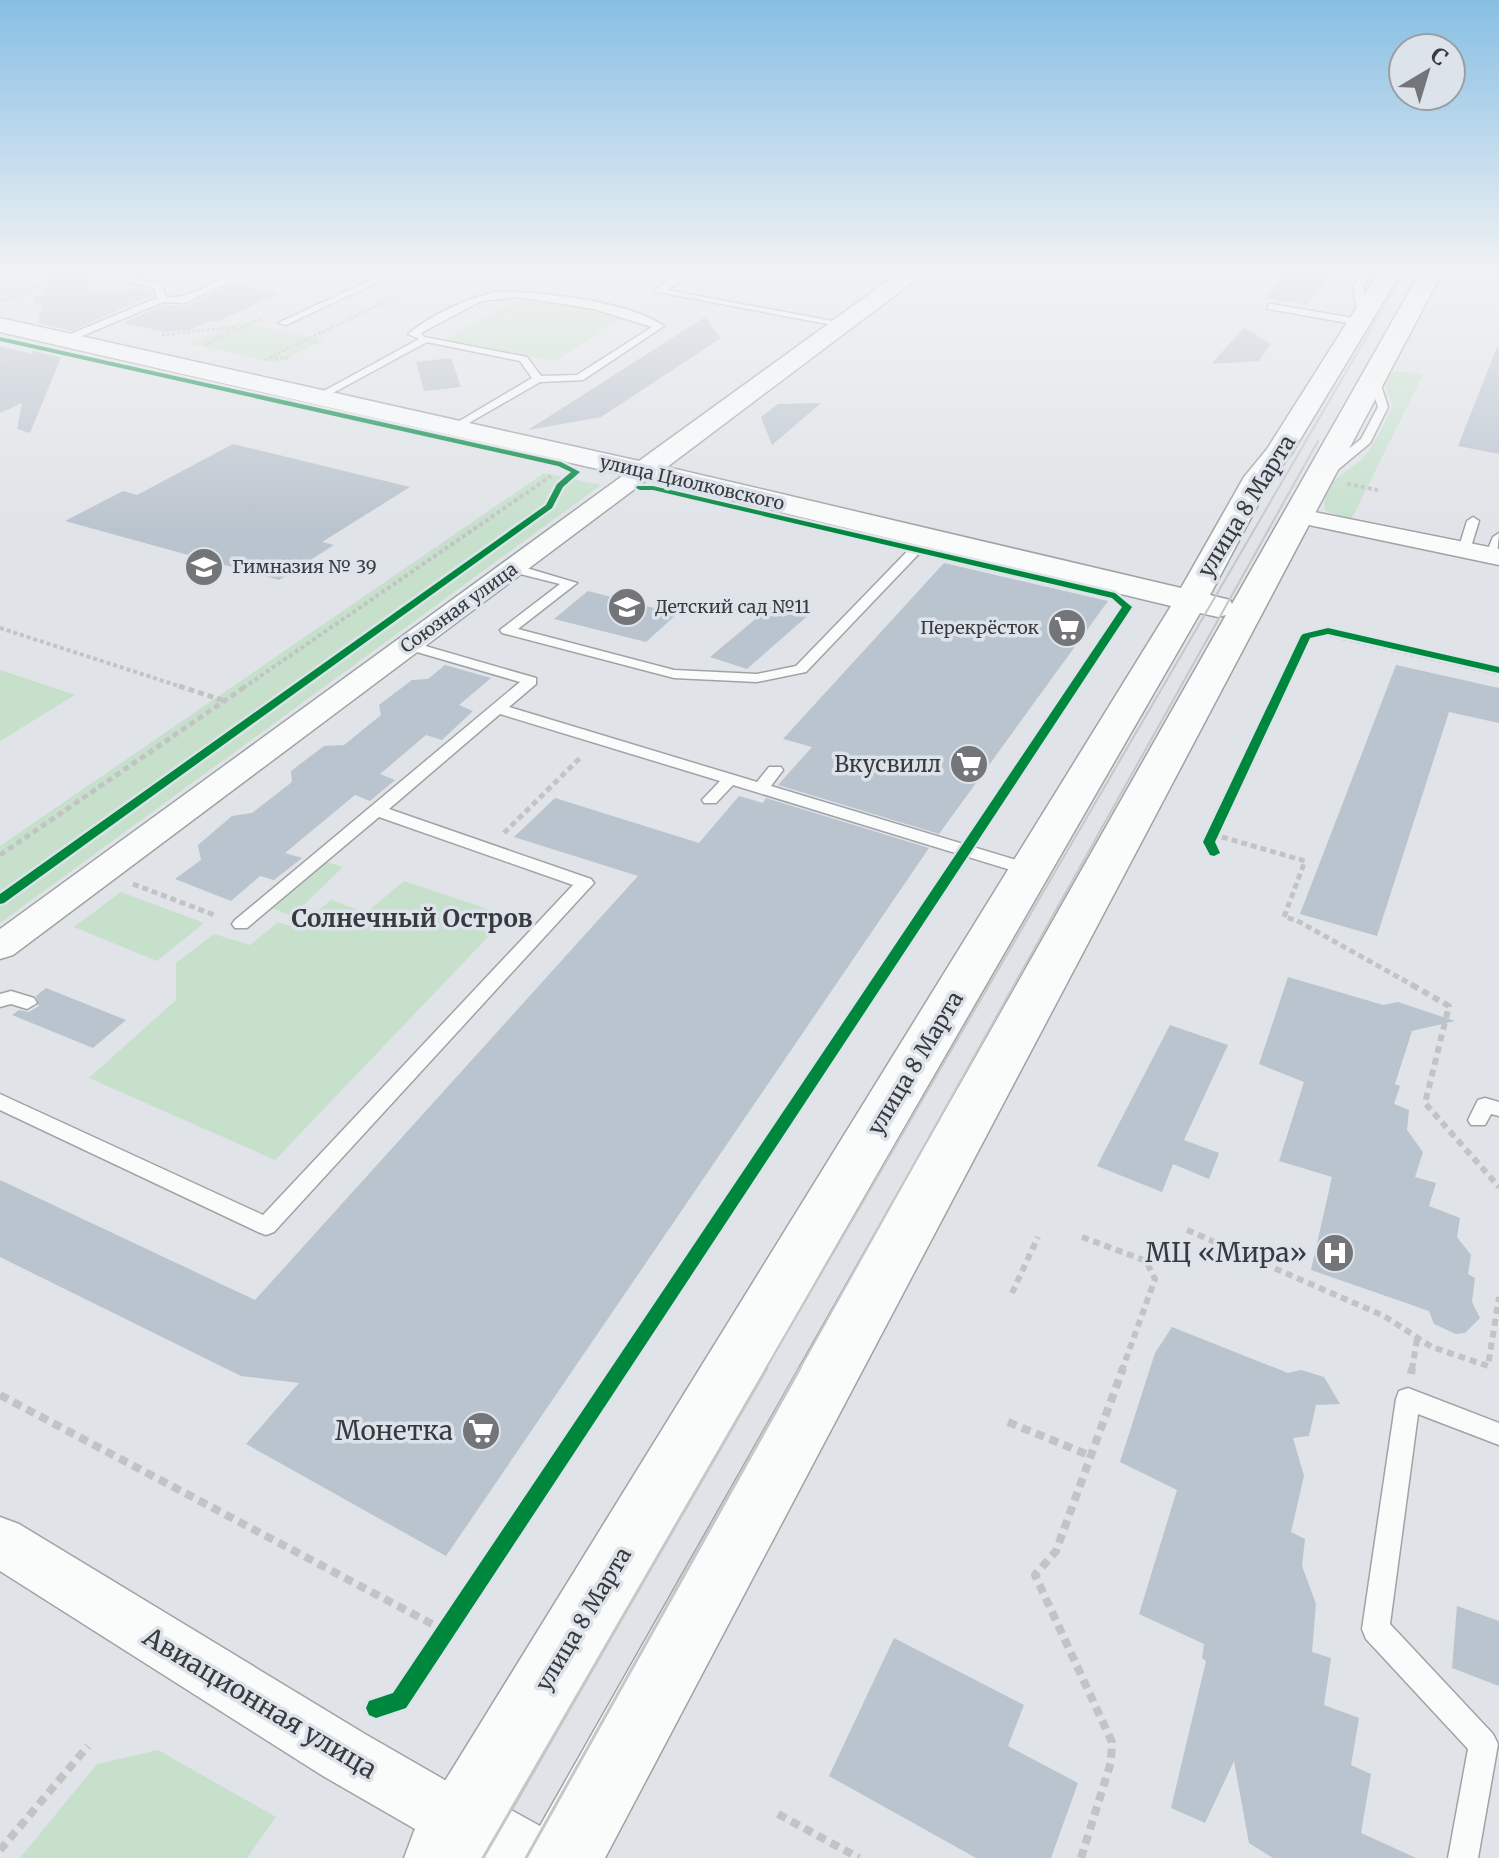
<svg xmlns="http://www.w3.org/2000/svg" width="1499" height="1858" font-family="Merriweather,serif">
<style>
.green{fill:#c6e0cc}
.building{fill:#bac4ce}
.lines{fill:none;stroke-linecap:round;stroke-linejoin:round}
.lane-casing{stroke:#a0a3a6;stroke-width:3}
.street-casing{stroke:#a0a3a6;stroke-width:3}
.secondary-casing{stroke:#a0a3a6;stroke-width:3}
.path-far4{stroke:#c2c3c5;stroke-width:3;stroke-dasharray:3 2;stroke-linecap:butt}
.path-far3{stroke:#c2c3c5;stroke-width:4;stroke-dasharray:4 3;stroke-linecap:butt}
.path-far2{stroke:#c2c3c5;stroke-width:5;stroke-dasharray:6 4;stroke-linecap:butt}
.path-far1{stroke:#c2c3c5;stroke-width:6;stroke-dasharray:7 5;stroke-linecap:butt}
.path{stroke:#c2c3c5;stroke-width:8;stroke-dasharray:9 6;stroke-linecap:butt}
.lane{fill:#fafbfb;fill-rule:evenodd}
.street{fill:#fafbfb;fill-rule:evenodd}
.secondary{fill:#fafbfb;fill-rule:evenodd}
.tram-far1{stroke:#c6c7c8;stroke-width:2}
.tram{stroke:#c6c7c8;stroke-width:3}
.cycleway-casing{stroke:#dde3ea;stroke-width:5}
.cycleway{fill:#00873e;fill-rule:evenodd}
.labels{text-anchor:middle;stroke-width:7;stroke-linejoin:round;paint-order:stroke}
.far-street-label{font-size:18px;fill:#383a3d;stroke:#dde3ea}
.far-poi-label{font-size:18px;fill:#383a3d;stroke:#dde3ea;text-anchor:start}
.street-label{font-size:22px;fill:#383a3d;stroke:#dde3ea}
.poi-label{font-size:22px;fill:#383a3d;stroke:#dde3ea;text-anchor:end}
.neighbourhood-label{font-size:24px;font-weight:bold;fill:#383a3d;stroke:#dde3ea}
.near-poi-label{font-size:26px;fill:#383a3d;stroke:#dde3ea;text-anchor:end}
.near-street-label{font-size:26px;fill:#383a3d;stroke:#dde3ea}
</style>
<rect width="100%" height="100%" fill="#e0e3e7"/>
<g class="green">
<polygon points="21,279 54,286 13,302 0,300 0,287"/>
<polygon points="520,297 627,315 555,361 443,341"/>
<polygon points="239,322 325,340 278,363 190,344"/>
<path d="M1398,371L1423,374L1351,520L1326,511C1316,480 1354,472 1368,452C1378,437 1385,421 1393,406L1382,376Z"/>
<polygon points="544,473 601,485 0,923 0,846"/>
<polygon points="0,670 75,695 0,741"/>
<polygon points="323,861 343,867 292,916 269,907"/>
<polygon points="404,881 508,916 275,1160 89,1078 176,1000 176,963 214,934 250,945 278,922 296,928 331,900 366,913"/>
<polygon points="121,892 204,923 157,961 74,927"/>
<polygon points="158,1750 276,1817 247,1858 20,1858 97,1764"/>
</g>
<g class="building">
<polygon points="48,269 66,269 90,277 88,292 140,288 152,291 153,295 71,331 38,323 42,305 33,303 34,296 43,296"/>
<polygon points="1290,269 1295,269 1330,275 1308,305 1266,298"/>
<polygon points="232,284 280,293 216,322 210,321 189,330 165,332 122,323 164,305 186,306"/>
<polygon points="705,317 721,338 601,417 528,430"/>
<polygon points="1244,328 1271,344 1259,361 1211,364"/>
<polygon points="34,343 64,350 30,433 17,429 22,403 0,413 0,346 32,354"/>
<polygon points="1497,347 1499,347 1499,454 1458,446"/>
<polygon points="451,358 461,387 424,391 416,362"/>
<polygon points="821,403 772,445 761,417 778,404"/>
<polygon points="233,444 410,487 322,542 334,545 279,580 65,521 123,491 137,495"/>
<polygon points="944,563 1108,601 939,834 778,785 812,747 783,739"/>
<polygon points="588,591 677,614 646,642 554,619"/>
<polygon points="776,602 812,612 747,669 710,657"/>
<polygon points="445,665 491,678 459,705 473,711 442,740 426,735 380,774 395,780 370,801 355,795 285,853 302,858 274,880 260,876 231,901 175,879 201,860 198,845 232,816 252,813 292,782 291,771 324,746 344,745 381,715 379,705 412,680 428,679"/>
<polygon points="1396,665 1499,688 1499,723 1449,712 1377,936 1300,914"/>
<polygon points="739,796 763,803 766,798 929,848 446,1556 246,1444 299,1383 241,1376 0,1257 0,1180 255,1300 638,876 514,837 555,798 699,843"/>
<polygon points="1288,977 1383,1005 1398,1002 1455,1021 1412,1031 1395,1084 1400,1086 1394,1104 1409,1110 1407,1130 1423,1152 1415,1177 1436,1183 1429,1206 1460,1218 1457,1237 1471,1255 1468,1274 1475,1278 1472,1302 1480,1318 1465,1333 1456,1334 1434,1324 1429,1311 1311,1270 1332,1177 1279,1161 1304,1082 1259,1064"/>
<polygon points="46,988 126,1020 93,1048 12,1015 19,1010 29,1012 39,1006 36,996"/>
<polygon points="1170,1025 1228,1045 1184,1140 1219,1153 1209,1179 1173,1164 1162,1192 1097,1166"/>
<polygon points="1172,1327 1288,1373 1301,1370 1324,1377 1340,1404 1316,1405 1309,1436 1293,1438 1304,1476 1291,1532 1305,1539 1302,1566 1316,1604 1312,1652 1331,1658 1324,1705 1359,1718 1351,1765 1371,1774 1361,1833 1416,1858 1273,1858 1249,1843 1234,1761 1205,1823 1171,1808 1206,1661 1202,1658 1204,1644 1139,1614 1177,1490 1120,1462 1155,1353"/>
<polygon points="1457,1606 1499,1621 1499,1686 1452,1668"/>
<polygon points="894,1638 1024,1705 1008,1746 1078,1783 1051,1858 976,1858 829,1776"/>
</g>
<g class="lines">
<g class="lane-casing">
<g id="lane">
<path d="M69,269H89L161,284L166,297C199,300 224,269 256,269L185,303L163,302L65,343L61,342V338L157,298L154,288Z"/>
<polygon points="394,269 406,269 286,325 278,323"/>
<polygon points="688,269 699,269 667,290 848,324 843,327 653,291"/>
<polygon points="1365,269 1374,269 1363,287 1368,316 1363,319 1358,316 1353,287"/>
<path d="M496,292C540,291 628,301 664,326L583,380L540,382L455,431L449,428L451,426L532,378L520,361L427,342L320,400L311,398L419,339L408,334C433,314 465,299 496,292ZM518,297L594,309L652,327L577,375L541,376L527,357L424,337L421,333L481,301Z"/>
<polygon points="1271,304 1359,319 1364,322 1359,325 1268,309 1268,305"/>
<polygon points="1373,373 1378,376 1388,407 1370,443 1329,477 1321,477 1321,471 1361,439 1378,407 1368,376"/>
<polygon points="1473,517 1479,521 1470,550 1459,553 1458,550 1467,521"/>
<polygon points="1499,533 1497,556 1486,559 1485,556 1493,537"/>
<polygon points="927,534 931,535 931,541 806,672 801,673 757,682 674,678 502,633 500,630 560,584 508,571 508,565 513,564 577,583 518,629 674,670 757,674 796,666 923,535"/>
<polygon points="408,641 536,678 536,684 509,707 757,782 769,767 781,767 783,770 771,786 1036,866 1039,870 1030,875 1024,874 733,785 716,803 704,803 702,800 720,781 500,714 389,809 591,879 594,883 274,1232 266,1235 258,1232 0,1110 0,1094 263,1215 573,885 379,817 247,928 235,928 232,924 235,920 520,682 403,648 403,642"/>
<polygon points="11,991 34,998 37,1003 27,1009 11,1004 0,1007 0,994"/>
<polygon points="1485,1098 1499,1102 1499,1116 1491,1114 1485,1125 1471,1125 1468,1120 1478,1100"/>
<polygon points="1408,1388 1499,1423 1499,1445 1418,1414 1390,1624 1493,1734 1498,1744 1478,1858 1448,1858 1468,1749 1366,1639 1362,1629 1396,1399 1399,1391"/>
</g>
</g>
<g class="street-casing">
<g id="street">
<polygon points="644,464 652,466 656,471 652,476 13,955 0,959 0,929 636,466"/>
<polygon points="1299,509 1499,549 1499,565 1290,521 1287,516 1290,511"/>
<polygon points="0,1517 19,1524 365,1734 483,1802 492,1823 483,1844 462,1853 441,1844 323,1776 0,1571"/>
</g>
</g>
<g class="secondary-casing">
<path id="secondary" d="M904,269H930L667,467L1181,588L1244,477L1267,449L1381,269H1403L1292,453L1271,480L1210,595L1230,600L1232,604L1422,269H1444L605,1858H404L414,1831L1171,606L659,483L0,332V318L639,461ZM1200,613L1218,617L1226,615L540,1826L511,1810Z"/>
</g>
<g class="path-far4">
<polyline points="536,269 637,287"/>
<polyline points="431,280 457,285"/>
<polyline points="412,289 451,269"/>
<polyline points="1,301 57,276"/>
<polyline points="162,335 236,327"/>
<polyline points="204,345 264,317"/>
<polyline points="270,358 289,358"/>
<polyline points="264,360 399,295"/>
<polyline points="0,364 21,355"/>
</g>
<g class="path-far3">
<polyline points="1347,484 1378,490"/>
<polyline points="0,628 185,688"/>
<polyline points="1315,632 1499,674"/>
<polyline points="243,688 551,476"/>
</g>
<g class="path-far2">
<polyline points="179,686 225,701"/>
<polyline points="504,833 582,756"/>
<polyline points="1222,837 1305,861 1284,917 1296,920 1416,987"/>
<polyline points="0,855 246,686"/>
<polyline points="133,884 217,916"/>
</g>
<g class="path-far1">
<polyline points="1412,985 1449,1006 1425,1103 1499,1187"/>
<polyline points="1187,1230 1384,1316 1432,1347 1488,1366 1499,1297"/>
<polyline points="1082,1237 1146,1261 1155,1279 1122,1370"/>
<polyline points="1012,1293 1038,1237"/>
<polyline points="1412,1370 1417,1339"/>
</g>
<g class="path">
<polyline points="1411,1374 1412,1368"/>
<polyline points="0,1395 432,1624"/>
<polyline points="1008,1422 1091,1456"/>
<polyline points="778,1814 859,1858"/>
<polyline points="0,1850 88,1746"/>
<polyline points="1081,1858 1111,1762 1112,1742 1035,1575 1056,1551 1123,1368"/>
</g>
<use href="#lane" class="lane"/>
<use href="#street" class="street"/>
<use href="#secondary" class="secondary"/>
<g class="tram-far1">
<polyline points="765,1370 1406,269"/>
<polyline points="799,1370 1318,441"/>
</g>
<g class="tram">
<polyline points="483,1858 767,1368"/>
<polyline points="526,1858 800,1368"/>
</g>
<g class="cycleway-casing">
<g id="cycleway">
<polygon points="0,337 561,462 580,472 563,487 552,508 4,903 0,904 0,894 546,505 557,484 571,472 558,466 0,341"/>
<polygon points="637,486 653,486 1115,593 1132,607 406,1708 376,1718 369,1715 366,1708 369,1701 393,1693 1122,607 1112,598 653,490 640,490 636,488"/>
<polygon points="1328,628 1499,667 1499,673 1328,634 1310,638 1215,842 1220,853 1214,856 1210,855 1203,842 1301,636 1303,634"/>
</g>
</g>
<use href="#cycleway" class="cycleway"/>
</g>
<linearGradient id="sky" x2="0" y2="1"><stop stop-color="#87bfe3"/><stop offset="0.51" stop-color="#f1f2f4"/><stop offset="1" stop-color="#f1f2f4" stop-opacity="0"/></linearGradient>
<rect width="1499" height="530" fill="url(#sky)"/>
<defs>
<g id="school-disc" transform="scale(2)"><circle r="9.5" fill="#737578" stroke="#dde3ea"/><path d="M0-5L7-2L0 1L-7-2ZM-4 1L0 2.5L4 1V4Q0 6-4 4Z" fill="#fff"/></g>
<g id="supermarket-disc" transform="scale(2)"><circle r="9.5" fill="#737578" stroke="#dde3ea"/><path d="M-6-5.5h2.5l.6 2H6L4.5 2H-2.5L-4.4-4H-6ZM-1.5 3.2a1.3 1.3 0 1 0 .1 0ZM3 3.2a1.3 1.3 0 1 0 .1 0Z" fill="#fff"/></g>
<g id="hospital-disc" transform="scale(2)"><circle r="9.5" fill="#737578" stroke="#dde3ea"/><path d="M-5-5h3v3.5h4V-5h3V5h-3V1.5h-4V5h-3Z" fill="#fff"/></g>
</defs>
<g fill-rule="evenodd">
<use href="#school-disc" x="204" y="567"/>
<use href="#school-disc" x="627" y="607"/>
<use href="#supermarket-disc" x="1067" y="628"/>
<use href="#supermarket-disc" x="969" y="764"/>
<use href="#hospital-disc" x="1335" y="1253"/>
<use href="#supermarket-disc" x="481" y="1431"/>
</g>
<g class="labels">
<g class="far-street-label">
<text transform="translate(692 483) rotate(13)" y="6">улица Циолковского</text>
<text transform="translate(459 608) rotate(-36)" y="6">Союзная улица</text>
</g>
<g class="far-poi-label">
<text x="232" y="573">Гимназия № 39</text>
<text x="655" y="613">Детский сад №11</text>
<text x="1039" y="634" text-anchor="end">Перекрёсток</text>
</g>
<g class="street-label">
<text transform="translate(1246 506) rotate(-58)" y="8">улица 8 Марта</text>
<text transform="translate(915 1063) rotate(-59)" y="8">улица 8 Марта</text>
<text transform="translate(583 1619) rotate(-59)" y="8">улица 8 Марта</text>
</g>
<g class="poi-label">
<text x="941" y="772">Вкусвилл</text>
</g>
<g class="neighbourhood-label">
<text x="412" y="927">Солнечный Остров</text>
</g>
<g class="near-poi-label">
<text x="1307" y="1262">МЦ «Мира»</text>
<text x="453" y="1440">Монетка</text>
</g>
<g class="near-street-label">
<text transform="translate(260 1703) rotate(31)" y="9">Авиационная улица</text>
</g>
</g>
<g transform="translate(1427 72) rotate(38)"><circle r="38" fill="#dde3ea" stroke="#9b9fa5" stroke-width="2"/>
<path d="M0-6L14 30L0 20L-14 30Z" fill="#737578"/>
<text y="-12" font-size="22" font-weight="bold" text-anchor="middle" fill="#383a3d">С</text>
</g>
</svg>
